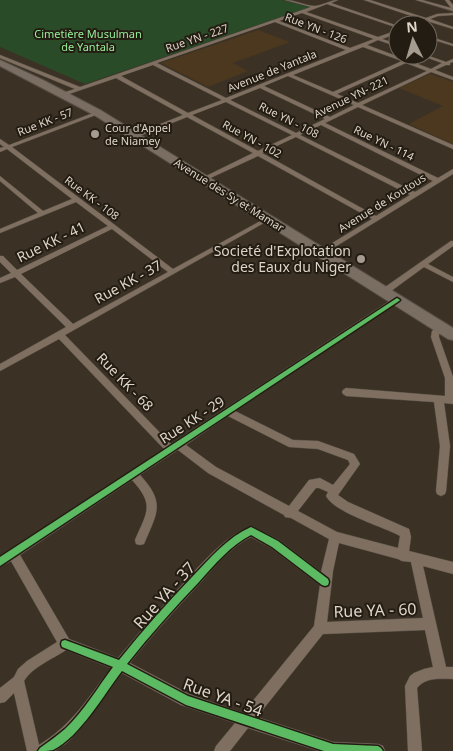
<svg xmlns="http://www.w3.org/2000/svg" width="453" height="751" font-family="'Noto Sans',sans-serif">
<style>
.built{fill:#4b381e}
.green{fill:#294b28}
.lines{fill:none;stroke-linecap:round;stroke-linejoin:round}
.street-casing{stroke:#574e44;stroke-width:1}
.highway-casing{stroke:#574e44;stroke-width:2}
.street{fill:#7e6f61;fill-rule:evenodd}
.highway{fill:#7a6e63;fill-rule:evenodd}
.cycleway-casing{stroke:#231c12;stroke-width:3}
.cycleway{fill:#5cba63;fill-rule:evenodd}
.poi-dot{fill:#a59b8e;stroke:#231c12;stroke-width:2}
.labels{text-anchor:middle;stroke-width:4;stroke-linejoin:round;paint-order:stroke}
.far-street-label{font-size:11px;fill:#ded4c7;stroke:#231c12}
.far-park-label{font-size:11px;fill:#96ef9a;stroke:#231c12}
.far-poi-label{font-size:11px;fill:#ded4c7;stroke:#231c12;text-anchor:start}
.street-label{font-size:14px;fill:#ded4c7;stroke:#231c12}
.poi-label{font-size:14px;fill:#ded4c7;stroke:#231c12;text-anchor:end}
.near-street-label{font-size:16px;fill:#ded4c7;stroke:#231c12}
</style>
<rect width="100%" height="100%" fill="#3b3225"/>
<g class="built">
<polygon points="258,30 290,42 233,63 248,71 208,87 161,63"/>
<polygon points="430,74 453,82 453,144 409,124 443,106 399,88"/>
</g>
<polygon class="green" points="0,0 281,0 310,7 85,84 0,47"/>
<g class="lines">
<g class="street-casing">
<g id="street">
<path d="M285,0C295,0 304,5 314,6C322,6 330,0 338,0L331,3L398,26V28L327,4L306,12L378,37L398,30V33L382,39L398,44V47L378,40L367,45L431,69L442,63L420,55H426L446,62L453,59V62L450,63V65H446L435,70L453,77V80L431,72L362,105L453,145V149L358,107L325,123L438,178L453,169V174L322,255L318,253L319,251L372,219L258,156L206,180H202V178L253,153L187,117L137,137H133V135L183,115L116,78L66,95H62V93L75,89L0,58V55L80,87L311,7ZM302,13L374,39L350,48L279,21ZM275,22L346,50L226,98L157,63ZM363,47L402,61L333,92L293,75ZM406,63L427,71L358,103L337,94ZM153,65L222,100L188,113L121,76ZM288,76L354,105L330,117L264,86ZM260,88L325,119L296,133L230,100ZM226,102L292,135L258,151L192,115ZM321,125L433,181L415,192L300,135ZM296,137L410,195L376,216L262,153Z"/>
<polygon points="364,0 370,0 426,18 437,14 453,13 453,15 438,16 430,19 453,27 453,29 427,21 417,25 411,25 423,20"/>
<polygon points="416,0 422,0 451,8 445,0 449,0 453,5 453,11"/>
<polygon points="428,36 453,44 453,46 428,38"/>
<path d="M96,112L101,113L12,147L173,269L266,218L268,217L271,219L65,335L171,444L394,298L397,297L401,300L235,411L293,440L318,441L354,454L360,464L338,495L348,502L409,529L411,537L409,551L453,562V574L423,566L446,667H453V679C440,679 426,677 417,688L422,751H408L405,686L410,676L414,673L424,669L433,667L425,630L323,634L257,717L333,742L378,744L383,746L385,751H319L248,728L230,751H214L216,746L235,723L181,705L122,673L84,725L68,742L55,751H27L14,693L5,702L0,703V688L14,677L18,669L27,661L57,642L11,561L0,567V556L164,449L59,339L0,371V364L66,327L15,277L0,283V278L11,273L0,262V256H3L17,270L108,226L76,202L0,233V229L38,213L0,181V176L43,211L72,199L7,149L0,152V148L4,147L0,144V139L9,145ZM112,229L168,272L73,324L21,274ZM228,416L289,447L318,449L348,460L350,464L333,485L320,478L309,480L289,506L216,467L186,445ZM178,450L208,473L284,515L285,517L291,518L329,539L321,572L279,540L251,526C226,536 207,558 189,577C165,603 141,630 118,658L69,639L20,555L132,480C155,505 147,512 135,540L136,544L140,545L144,544C157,513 166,503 140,475ZM316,488H319L328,492L326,496C335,513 382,526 400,536L398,548L337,532L298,511ZM251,537L271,548L320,585L314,626L243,713L189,694L130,663C152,635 177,608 202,581C216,565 232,546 251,537ZM339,543L398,559L402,561L411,562L423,618L327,622L333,571ZM66,650L111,668C87,699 73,724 39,745L24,681C32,667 53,659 66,650Z"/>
<polygon points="451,241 453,241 453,246 428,264 453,277 453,282 424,267 387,294 381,294 380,292 381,290"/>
<polygon points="442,325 446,328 439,334 439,337 453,377 453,404 444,403 450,446 446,491 445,494 441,496 437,494 436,491 440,446 434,402 346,396 343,394 342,392 343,390 346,388 445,396 445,378 431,337 432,331"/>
</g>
</g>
<g class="highway-casing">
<polygon id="highway" points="0,60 43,80 102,111 453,328 453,340 448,339 94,115 0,66"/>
</g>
<use href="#street" class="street"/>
<use href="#highway" class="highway"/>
<g class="cycleway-casing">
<g id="cycleway">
<polygon points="397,298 400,300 399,301 0,566 0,557"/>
<path d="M251,527L278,541L328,579L329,582L328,585L325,586L322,585L272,547L251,535C231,545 214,565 199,582C174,608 150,635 127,664L188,696L333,744L378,746L381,748L383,751H324L186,705L122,671C104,694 80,737 53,750C49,751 43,751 38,751L40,748C48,742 57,736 65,729C84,711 98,687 113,667L62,647L61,644L62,641L65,640L119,660C142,631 167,603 193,576C210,558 228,537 251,527Z"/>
</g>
</g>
<use href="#cycleway" class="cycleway"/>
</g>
<g class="poi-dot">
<circle cx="95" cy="134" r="5"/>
<circle cx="361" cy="259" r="5"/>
</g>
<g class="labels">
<g class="far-street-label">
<text transform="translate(316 28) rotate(21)" y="4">Rue YN - 126</text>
<text transform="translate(197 38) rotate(-19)" y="4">Rue YN - 227</text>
<text transform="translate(272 71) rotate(-22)" y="4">Avenue de Yantala</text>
<text transform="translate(351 97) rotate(-26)" y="4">Avenue YN- 221</text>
<text transform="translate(289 120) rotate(27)" y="4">Rue YN - 108</text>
<text transform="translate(45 122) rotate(-21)" y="4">Rue KK - 57</text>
<text transform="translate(252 139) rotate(29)" y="4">Rue YN - 102</text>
<text transform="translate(384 143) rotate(26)" y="4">Rue YN - 114</text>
<text transform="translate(229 195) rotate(32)" y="4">Avenue des Sy et Mamar</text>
<text transform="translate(92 198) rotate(37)" y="4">Rue KK - 108</text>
<text transform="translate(382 203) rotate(-32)" y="4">Avenue de Koutous</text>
</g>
<g class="far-park-label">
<text x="88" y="38">Cimetière Musulman<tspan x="88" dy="13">de Yantala</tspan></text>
</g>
<g class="far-poi-label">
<text x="105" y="132">Cour d'Appel<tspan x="105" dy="13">de Niamey</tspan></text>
</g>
<g class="street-label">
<text transform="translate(51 242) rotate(-26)" y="5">Rue KK - 41</text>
<text transform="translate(128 282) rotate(-29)" y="5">Rue KK - 37</text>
<text transform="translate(125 382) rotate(46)" y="5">Rue KK - 68</text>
<text transform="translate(192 420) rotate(-33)" y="5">Rue KK - 29</text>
</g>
<g class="poi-label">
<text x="351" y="256">Societé d'Explotation<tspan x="351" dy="16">des Eaux du Niger</tspan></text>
</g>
<g class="near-street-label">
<text transform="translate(164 595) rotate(-48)" y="6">Rue YA - 37</text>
<text transform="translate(375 610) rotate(-2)" y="6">Rue YA - 60</text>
<text transform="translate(223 697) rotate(20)" y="6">Rue YA - 54</text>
</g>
</g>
<g transform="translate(413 40) rotate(355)"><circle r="24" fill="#231c12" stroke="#6e665a"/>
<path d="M0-4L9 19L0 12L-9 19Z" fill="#a59b8e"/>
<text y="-8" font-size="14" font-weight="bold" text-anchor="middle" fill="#ded4c7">N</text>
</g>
</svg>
